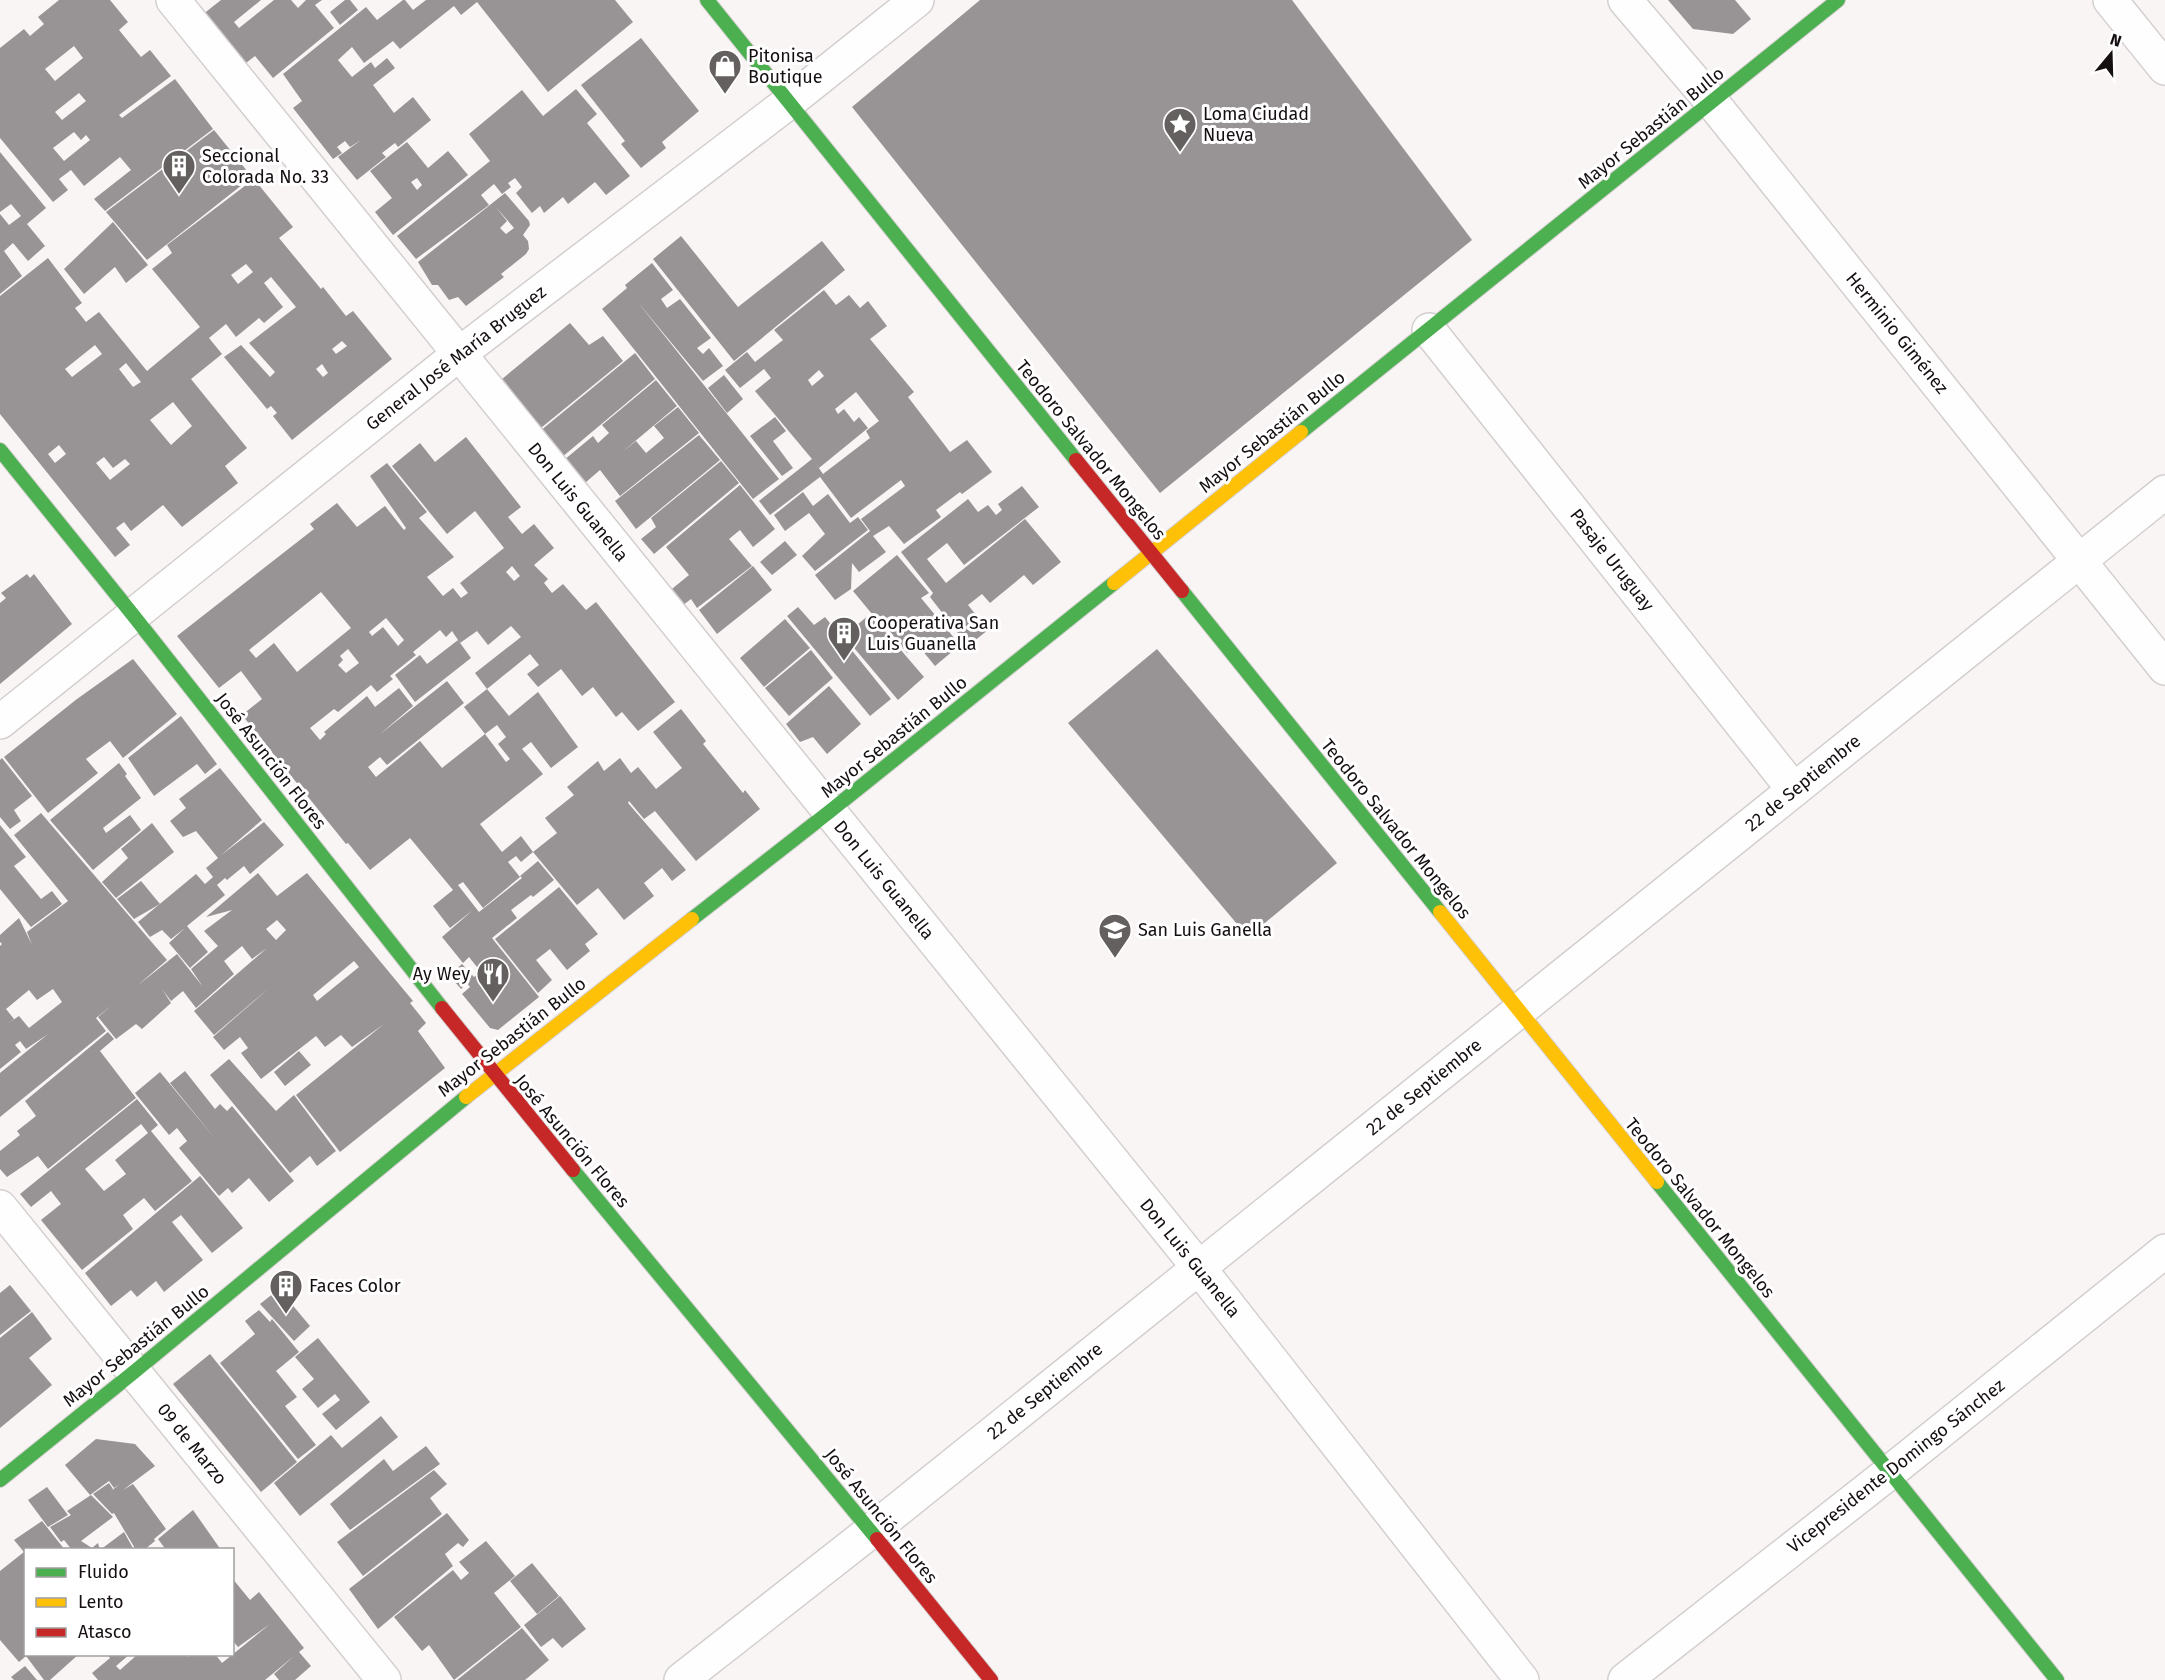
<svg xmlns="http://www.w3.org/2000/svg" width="2165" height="1680" font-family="'Fira Sans',sans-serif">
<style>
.building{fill:#989394;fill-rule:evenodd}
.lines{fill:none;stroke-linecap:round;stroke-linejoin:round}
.street-casing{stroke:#d4cfcf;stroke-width:36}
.fast-casing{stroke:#d4cfcf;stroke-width:16}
.slow-casing{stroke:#d4cfcf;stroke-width:16}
.jam-casing{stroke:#d4cfcf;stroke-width:16}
.street{stroke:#fefefe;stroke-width:33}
.fast{stroke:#4caf50;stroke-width:14}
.slow{stroke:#ffc107;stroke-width:14}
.jam{stroke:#c62828;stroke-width:14}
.labels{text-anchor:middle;stroke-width:6;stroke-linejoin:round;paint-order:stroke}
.poi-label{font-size:18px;fill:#150f10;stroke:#fff;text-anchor:start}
.street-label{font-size:18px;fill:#150f10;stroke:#fff}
</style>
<rect width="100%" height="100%" fill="#faf5f5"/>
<g class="building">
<path d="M59,0H110L128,22L119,30L141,57L150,50L171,76L119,115L122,118L175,79L213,129L105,211L94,199L131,170L120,157L84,186L71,170L59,179L68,190L53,202L0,138V48L24,29L30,36L44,24L38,17ZM74,46L83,58L55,81L45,69ZM79,93L86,101L62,120L55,112ZM74,132L81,140L86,135L90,140L64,161L53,148Z"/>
<polygon points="221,0 261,0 234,22 239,28 274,0 291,0 298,8 306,0 322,0 315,5 334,28 273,78 255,56 237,70 197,19"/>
<polygon points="345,0 350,0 358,10 340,25 330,12"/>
<polygon points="403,0 405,0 413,10 426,0 615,0 633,22 548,92 477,2 461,15 454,6 400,49 393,41 364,63 352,47 338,60 352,77 371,62 375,68 387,58 395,68 373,85 394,113 413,97 431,120 398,147 395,143 382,153 386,157 357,180 338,157 361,140 350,147 345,141 337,147 342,153 333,159 293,108 302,101 283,74 366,7 377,20"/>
<polygon points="980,0 1292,0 1472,240 1160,493 852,107"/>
<polygon points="1668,0 1735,0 1751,19 1733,34 1693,29"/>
<polygon points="641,38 699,111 662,142 666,148 641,168 621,144 625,141 581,85"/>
<polygon points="576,89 597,114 587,123 630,176 606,195 595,182 568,204 563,197 544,213 540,206 532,213 516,193 522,187 515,178 508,183 511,187 502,194 494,184 481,195 489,205 416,259 397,236 490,161 469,134 522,90 543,116"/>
<polygon points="214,130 252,177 147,260 106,212"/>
<path d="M407,142L428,168L448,151L468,175L393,235L375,212L392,198L370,171ZM417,178L422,185L417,190L411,182Z"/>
<polygon points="0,152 46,208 27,224 45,246 28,261 13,243 4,251 22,276 0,294 0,214 9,225 21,216 11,204 0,212"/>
<path d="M254,179L293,227L279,238L321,289L323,287L346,316L353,311L392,359L292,440L273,416L277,413L271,406L267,409L224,357L241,345L270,377L275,372L249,343L296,307L271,277L264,283L283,307L264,323L259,318L236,337L226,324L209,338L222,354L191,379L247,448L225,466L238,483L182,527L163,505L131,531L124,522L116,528L130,545L115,557L0,414V296L48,258L82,303L75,308L86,322L99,312L147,371L200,327L152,269L172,253L167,245ZM246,264L253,272L238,284L231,275ZM342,341L347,346L336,354L332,349ZM95,345L102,354L72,377L65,369ZM126,363L141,382L133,387L119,369ZM322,364L328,373L323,377L316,369ZM173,402L192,426L171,445L150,420ZM59,445L66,454L55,463L48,454ZM104,457L113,468L125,459L130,464L110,480L96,463Z"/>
<path d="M505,193L529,221L530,225L523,235L528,241L529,249L526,254L501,274L504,277L466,306L458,297L449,300L438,285H432L418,262ZM495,206L514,228L506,234L500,228L507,221Z"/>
<polygon points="113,222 148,265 126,283 115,267 84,294 64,269"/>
<polygon points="681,236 738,307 822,241 845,270 734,361 653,259"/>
<polygon points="652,263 673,290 661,299 667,308 680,299 711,338 697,348 703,354 709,348 723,366 703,381 636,300 779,479 753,499 602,309 627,288 625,285"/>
<path d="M824,290L836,305L849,295L860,308L868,301L887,326L870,339L914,392L908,397L950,452L967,440L992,472L962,494L960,492L936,510L941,517L904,544L889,526L873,536L886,552L859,572L852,563L851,589L835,600L815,575L870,531L861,519L905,486L901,480L851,518L820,477L770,515L759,501L812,459L755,391L771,378L764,369L740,388L725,370L747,352L755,362L783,340L774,330ZM819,370L824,376L812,386L808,380ZM856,392L879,421L866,431L870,438L823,474L814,461L819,468L868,428L859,417L854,422L844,409L838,414L835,409Z"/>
<polygon points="570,323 589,345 603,336 623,361 536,432 496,384"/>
<polygon points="635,353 655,379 555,463 534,436"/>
<polygon points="724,375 743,399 727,413 708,388"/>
<polygon points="656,380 677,406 621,453 636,441 646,453 664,438 654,426 678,407 699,433 620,496 600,470 578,489 558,465 593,436 598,443 609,433 602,425"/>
<polygon points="775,417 786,431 773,441 793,468 782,476 750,436"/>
<polygon points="699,435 720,460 636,529 615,501"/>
<path d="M466,437L521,507L508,517L522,534L534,524L554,548L534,565L548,579L544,583L552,593L563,584L586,610L596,602L675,702L638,731L622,712L616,717L593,687L582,696L561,669L538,687L527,674L539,665L530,654L487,689L475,673L521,637L511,626L488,645L477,631L460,643L452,631L446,637L440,630L413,652L416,655L390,676L393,679L377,692L371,685L338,712L334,709L310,728L320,740L326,734L324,732L367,696L375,707L399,688L413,706L379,735L447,681L464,703L387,765L380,757L368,767L376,777L420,741L442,768L485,734L464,707L487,689L509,716L538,692L578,747L551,768L531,742L522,749L543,774L480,824L502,852L521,836L533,852L521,862L516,856L508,862L520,877L483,908L463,882L458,885L479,912L522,878L520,876L538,861L554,880L533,897L531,895L511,910L517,918L492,938L539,997L498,1030L490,1028L462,994L470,987L467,983L461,989L449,975L462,964L474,977L481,972L469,957L463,963L442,937L473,910L450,928L433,906L453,890L410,838L370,870L348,843L346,844L242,715L262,699L241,671L219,688L177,636L314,529L310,524L337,503L357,527L385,506L404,530L406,528L370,476L387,463L427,512L419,518L454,557L427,577L443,596L453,588L461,598L468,593L460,583L504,548L475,511L447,534L392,466L420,443L435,462ZM512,566L520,576L514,581L506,572ZM321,592L351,628L297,672L274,643L256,658L249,650ZM386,618L404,640L398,646L383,627L372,636L369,632ZM348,649L359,663L346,673L338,665L343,660L340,656ZM497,725L506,737L498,744L510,759L506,762L485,734Z"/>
<polygon points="721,461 739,483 654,554 641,539 656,527 651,518"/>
<polygon points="740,485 775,529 753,547 740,530 729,539 752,566 697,608 691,599 678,609 667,593 689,575 666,547"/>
<polygon points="1022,486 1039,507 964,565 947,543 927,559 946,583 1025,519 1061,562 1033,585 1024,575 990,603 982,594 968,605 988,630 968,646 930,597 933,593 901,552 968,499 978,512 988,505 996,515 1002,510 998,504"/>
<polygon points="803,492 813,506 828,494 850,523 858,517 868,530 815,571 802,556 825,534 809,513 785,531 774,515"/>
<polygon points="785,541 797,555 772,575 760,562"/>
<polygon points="897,555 929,593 921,598 960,645 935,666 917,644 907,653 889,630 893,627 883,615 877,620 853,591"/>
<polygon points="753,566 772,590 717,634 699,610"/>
<polygon points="27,574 30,578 34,574 72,624 0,684 0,603 6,598 1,593"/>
<polygon points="798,607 814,625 825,617 891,699 870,716 787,616"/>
<polygon points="870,614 924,677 898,700 844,636"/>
<polygon points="785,619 810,648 764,687 740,658"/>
<polygon points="458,640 471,658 415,702 395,675 420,655 427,664"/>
<polygon points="1157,649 1337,863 1248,937 1068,723"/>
<polygon points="811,650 833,678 789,716 765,688"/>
<polygon points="133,659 177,714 123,758 110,741 86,759 98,773 48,813 4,757 77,699"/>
<polygon points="829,686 861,724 827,754 813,737 800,742 786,724"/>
<polygon points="681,709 706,741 703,744 743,793 745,790 760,809 696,861 655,811 644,819 629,801 628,803 686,870 672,881 662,868 644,883 654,896 624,920 598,888 577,905 533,852 557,833 545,818 574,795 567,787 598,761 604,771 620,758 631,773 638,767 656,789 682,768 653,732"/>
<polygon points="181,716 217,764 205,774 197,764 154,796 128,758"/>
<polygon points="2,758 32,796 14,810 21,821 10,829 0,817 0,760"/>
<polygon points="119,763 127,774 125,776 141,798 103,828 106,833 130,815 141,830 93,870 50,820"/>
<polygon points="220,768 262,820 220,856 264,822 284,845 250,874 244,866 227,880 225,878 217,885 225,895 187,926 208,952 190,968 169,943 185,928 171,939 162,930 150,937 138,922 196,874 205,884 213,877 206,868 218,858 196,831 183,837 170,821 186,808 179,799"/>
<path d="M41,813L167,960L137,986L177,954L203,987L191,969L218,946L204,931L232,910L206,917L258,873L277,896L307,873L413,1001L410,1003L426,1023L418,1031L445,1068L340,1152L296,1095L384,1024L352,1047L341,1035L325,1047L316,1036L261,1079L241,1053L248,1048L240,1037L224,1050L213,1037L269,988L214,1035L194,1011L267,948L252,959L242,946L224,961L234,974L196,1008L183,991L171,1001L162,989L171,1003L142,1029L136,1024L116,1039L98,1017L112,1005L96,1018L106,1031L0,1117V1073L48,1034L26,1049L20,1041L15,1045L21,1052L0,1069V946L2,944L0,942V935L19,918L32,945L27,932L68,901L14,835ZM277,920L286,930L276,940L266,929ZM354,961L359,967L317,1001L313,995ZM53,989L62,1002L29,1028L19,1016L7,1024L14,1019L6,1009L29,990L37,1000Z"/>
<polygon points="152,823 174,852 116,898 102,882 128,858 121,849"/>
<polygon points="0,825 26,857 14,866 41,899 52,891 62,904 31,927 0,889"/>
<polygon points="141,881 160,904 134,919 117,899"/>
<polygon points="559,887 598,934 585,944 590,951 567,970 550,949 536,960 552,980 538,993 495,939"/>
<polygon points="108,1032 114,1039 100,1051 136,1098 48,1169 38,1156 7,1177 0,1169 0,1151 20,1135 17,1131 36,1116 25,1101"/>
<polygon points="299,1051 311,1065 285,1086 274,1072"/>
<polygon points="229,1059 276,1111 294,1095 336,1151 317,1166 310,1156 290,1173 210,1075"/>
<polygon points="185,1071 215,1109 220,1104 227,1111 232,1106 294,1181 269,1202 249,1178 232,1193 228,1188 219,1196 179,1148 187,1141 177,1128 169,1135 135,1093 160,1072 217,1141 170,1083"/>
<path d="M137,1099L158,1125L151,1131L192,1181L155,1211L144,1198L123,1215L133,1229L82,1270L41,1220L61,1204L51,1191L31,1207L20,1194ZM141,1124L148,1133L115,1160L126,1174L104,1191L85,1169Z"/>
<polygon points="200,1176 243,1228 212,1253 181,1215 172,1222 203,1260 164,1292 156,1281 137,1297 131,1290 111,1306 85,1273"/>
<polygon points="10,1285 31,1311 0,1335 0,1293"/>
<polygon points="279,1289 310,1326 294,1341 260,1304"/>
<polygon points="259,1310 270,1322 272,1319 299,1352 276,1371 297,1397 285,1406 316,1445 298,1459 220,1363 255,1334 245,1321"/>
<polygon points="32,1312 52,1339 29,1358 52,1385 0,1428 0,1338"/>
<polygon points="318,1338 370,1402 336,1430 322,1414 340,1400 335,1394 318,1408 302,1389 314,1379 295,1357"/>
<polygon points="210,1354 297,1462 261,1492 173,1384"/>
<polygon points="381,1416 398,1437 300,1516 274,1483 331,1435 342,1448"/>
<polygon points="96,1439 135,1444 155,1466 123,1490 133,1484 166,1529 154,1539 155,1541 144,1550 136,1550 114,1513 112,1514 93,1494 109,1483 113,1489 111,1491 120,1484 114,1488 109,1481 90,1495 65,1465"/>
<polygon points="426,1446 440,1464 350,1530 330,1504 384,1459 393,1471"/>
<polygon points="434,1470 447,1484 430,1498 442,1514 363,1576 337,1542"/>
<polygon points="47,1487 68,1515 48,1527 28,1500"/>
<polygon points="91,1495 113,1517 81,1541 92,1548 98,1543 100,1550 72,1550 64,1540 61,1542 50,1527 71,1515 67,1511"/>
<polygon points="193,1510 221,1550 166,1550 158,1539"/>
<polygon points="447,1513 469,1540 463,1547 458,1543 445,1554 453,1566 378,1629 349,1589"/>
<polygon points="42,1521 65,1550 26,1550 26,1654 79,1654 50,1680 44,1680 26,1656 19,1662 0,1640 0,1571 24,1552 14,1540"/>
<polygon points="124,1532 134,1550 100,1550"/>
<polygon points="486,1541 515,1576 494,1593 521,1627 454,1680 429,1645 422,1651 394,1617 453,1570 461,1580 469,1573 459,1562"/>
<polygon points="532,1563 559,1596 537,1614 510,1581"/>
<polygon points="232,1578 250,1600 259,1592 304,1648 299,1652 311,1666 295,1680 279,1680 274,1674 294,1656 265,1680 98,1680 92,1673 110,1658 107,1654 130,1654 116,1666 120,1670 138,1654 186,1654 188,1657 191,1654 215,1654 222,1663 270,1624 238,1647 232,1640"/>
<polygon points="560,1596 586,1629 562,1648 553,1638 541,1647 524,1625"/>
<polygon points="522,1628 549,1660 525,1680 457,1680"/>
<polygon points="25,1666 37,1680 14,1680 11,1677"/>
</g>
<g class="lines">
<g class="street-casing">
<g id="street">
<polyline points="173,0 1199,1268 1522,1680"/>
<polyline points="1625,0 1712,102 2165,668"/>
<polyline points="2110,0 2165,68"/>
<polyline points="1429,330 1794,790"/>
<polyline points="0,722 459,354 789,102 917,0"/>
<polyline points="0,1207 384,1680"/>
<polyline points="681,1680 871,1531 2165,492"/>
<polyline points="1625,1680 1890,1472 2165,1251"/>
</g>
</g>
<g class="fast-casing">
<g id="fast">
<polyline points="707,0 1076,460"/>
<polyline points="1301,432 1838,0"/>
<polyline points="0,450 133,615 442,1008"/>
<polyline points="1182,591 1440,912"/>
<polyline points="692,919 829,812 1114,583"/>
<polyline points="573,1170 877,1539"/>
<polyline points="1657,1182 2057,1680"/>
<polyline points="0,1480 134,1372 466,1097"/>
</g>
</g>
<g class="slow-casing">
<g id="slow">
<polyline points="1114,583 1301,432"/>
<polyline points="1440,912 1657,1182"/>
<polyline points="466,1097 692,919"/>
</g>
</g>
<g class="jam-casing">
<g id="jam">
<polyline points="1076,460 1182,591"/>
<polyline points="442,1008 573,1170"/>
<polyline points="877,1539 991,1680"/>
</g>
</g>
<use href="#street" class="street"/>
<use href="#fast" class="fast"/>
<use href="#slow" class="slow"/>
<use href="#jam" class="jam"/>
</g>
<defs>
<g id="shop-pin" transform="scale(1.725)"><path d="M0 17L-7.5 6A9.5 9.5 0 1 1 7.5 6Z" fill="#656060" stroke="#fff"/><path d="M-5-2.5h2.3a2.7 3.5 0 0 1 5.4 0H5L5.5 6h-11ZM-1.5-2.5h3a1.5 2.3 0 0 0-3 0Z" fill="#fff"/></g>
<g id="sight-pin" transform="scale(1.725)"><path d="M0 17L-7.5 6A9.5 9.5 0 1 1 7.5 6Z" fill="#656060" stroke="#fff"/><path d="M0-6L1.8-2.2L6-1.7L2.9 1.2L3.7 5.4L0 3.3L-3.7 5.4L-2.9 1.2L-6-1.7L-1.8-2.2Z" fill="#fff"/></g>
<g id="building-pin" transform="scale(1.725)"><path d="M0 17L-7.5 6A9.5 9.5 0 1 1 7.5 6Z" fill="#656060" stroke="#fff"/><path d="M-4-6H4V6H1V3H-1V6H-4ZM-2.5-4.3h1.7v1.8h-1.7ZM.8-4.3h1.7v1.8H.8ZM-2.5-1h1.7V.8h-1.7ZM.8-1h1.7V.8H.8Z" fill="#fff"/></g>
<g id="school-pin" transform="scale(1.725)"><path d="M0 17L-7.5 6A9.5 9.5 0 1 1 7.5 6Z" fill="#656060" stroke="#fff"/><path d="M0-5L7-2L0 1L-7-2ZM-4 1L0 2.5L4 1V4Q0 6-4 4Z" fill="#fff"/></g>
<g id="restaurant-pin" transform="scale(1.725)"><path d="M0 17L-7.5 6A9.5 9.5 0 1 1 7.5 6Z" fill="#656060" stroke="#fff"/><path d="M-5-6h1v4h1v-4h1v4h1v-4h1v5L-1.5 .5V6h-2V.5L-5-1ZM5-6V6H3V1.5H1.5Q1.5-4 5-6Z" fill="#fff"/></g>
</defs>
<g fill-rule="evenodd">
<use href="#shop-pin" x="725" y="66"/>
<use href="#sight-pin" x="1180" y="124"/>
<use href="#building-pin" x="179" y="166"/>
<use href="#building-pin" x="844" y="633"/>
<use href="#school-pin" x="1115" y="930"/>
<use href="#restaurant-pin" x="493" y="974"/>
<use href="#building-pin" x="286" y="1286"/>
</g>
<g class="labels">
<g class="poi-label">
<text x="748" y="62">Pitonisa<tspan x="748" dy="21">Boutique</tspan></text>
<text x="1203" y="120">Loma Ciudad<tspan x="1203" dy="21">Nueva</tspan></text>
<text x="202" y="162">Seccional<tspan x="202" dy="21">Colorada No. 33</tspan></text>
<text x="867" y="629">Cooperativa San<tspan x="867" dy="21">Luis Guanella</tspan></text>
<text x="1138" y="936">San Luis Ganella</text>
<text x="470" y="980" text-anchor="end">Ay Wey</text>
<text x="309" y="1292">Faces Color</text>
</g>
<g class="street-label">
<text transform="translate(1651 128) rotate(-39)" y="6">Mayor Sebastián Bullo</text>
<text transform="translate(1897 333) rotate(51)" y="6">Herminio Giménez</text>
<text transform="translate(456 358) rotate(-38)" y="6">General José María Bruguez</text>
<text transform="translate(1272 432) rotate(-39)" y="6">Mayor Sebastián Bullo</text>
<text transform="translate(1091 450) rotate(51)" y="6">Teodoro Salvador Mongelos</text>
<text transform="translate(578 502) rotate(51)" y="6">Don Luis Guanella</text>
<text transform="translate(1612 560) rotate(52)" y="6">Pasaje Uruguay</text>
<text transform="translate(894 737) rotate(-39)" y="6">Mayor Sebastián Bullo</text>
<text transform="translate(271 761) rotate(52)" y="6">José Asunción Flores</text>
<text transform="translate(1803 783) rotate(-39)" y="6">22 de Septiembre</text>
<text transform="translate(1396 829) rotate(51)" y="6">Teodoro Salvador Mongelos</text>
<text transform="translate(884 880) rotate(51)" y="6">Don Luis Guanella</text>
<text transform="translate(512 1037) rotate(-38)" y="6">Mayor Sebastián Bullo</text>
<text transform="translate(1424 1087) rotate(-39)" y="6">22 de Septiembre</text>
<text transform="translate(572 1141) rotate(50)" y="6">José Asunción Flores</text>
<text transform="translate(1700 1208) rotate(51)" y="6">Teodoro Salvador Mongelos</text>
<text transform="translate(1190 1258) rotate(51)" y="6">Don Luis Guanella</text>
<text transform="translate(136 1346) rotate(-39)" y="6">Mayor Sebastián Bullo</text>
<text transform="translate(1045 1391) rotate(-39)" y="6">22 de Septiembre</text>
<text transform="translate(192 1444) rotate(51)" y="6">09 de Marzo</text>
<text transform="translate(1896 1466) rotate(-38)" y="6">Vicepresidente Domingo Sánchez</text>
<text transform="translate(881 1516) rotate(51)" y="6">José Asunción Flores</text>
</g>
</g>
<rect x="24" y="1548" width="210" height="108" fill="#ffffff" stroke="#a19f9f" stroke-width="1.5"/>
<rect x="36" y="1568" width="30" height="9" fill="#4caf50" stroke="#a19f9f" stroke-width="1.5"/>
<text x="78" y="1578" font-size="18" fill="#150f10">Fluido</text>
<rect x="36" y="1598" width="30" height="9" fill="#ffc107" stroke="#a19f9f" stroke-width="1.5"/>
<text x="78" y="1608" font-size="18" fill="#150f10">Lento</text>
<rect x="36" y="1628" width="30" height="9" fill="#c62828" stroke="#a19f9f" stroke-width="1.5"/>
<text x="78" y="1638" font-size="18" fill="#150f10">Atasco</text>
<g transform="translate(2111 54) rotate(19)" stroke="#ffffff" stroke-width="4.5" paint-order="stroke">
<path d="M0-4.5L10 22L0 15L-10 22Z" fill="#150f10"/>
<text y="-9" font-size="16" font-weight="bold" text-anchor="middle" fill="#150f10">N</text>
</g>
</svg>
